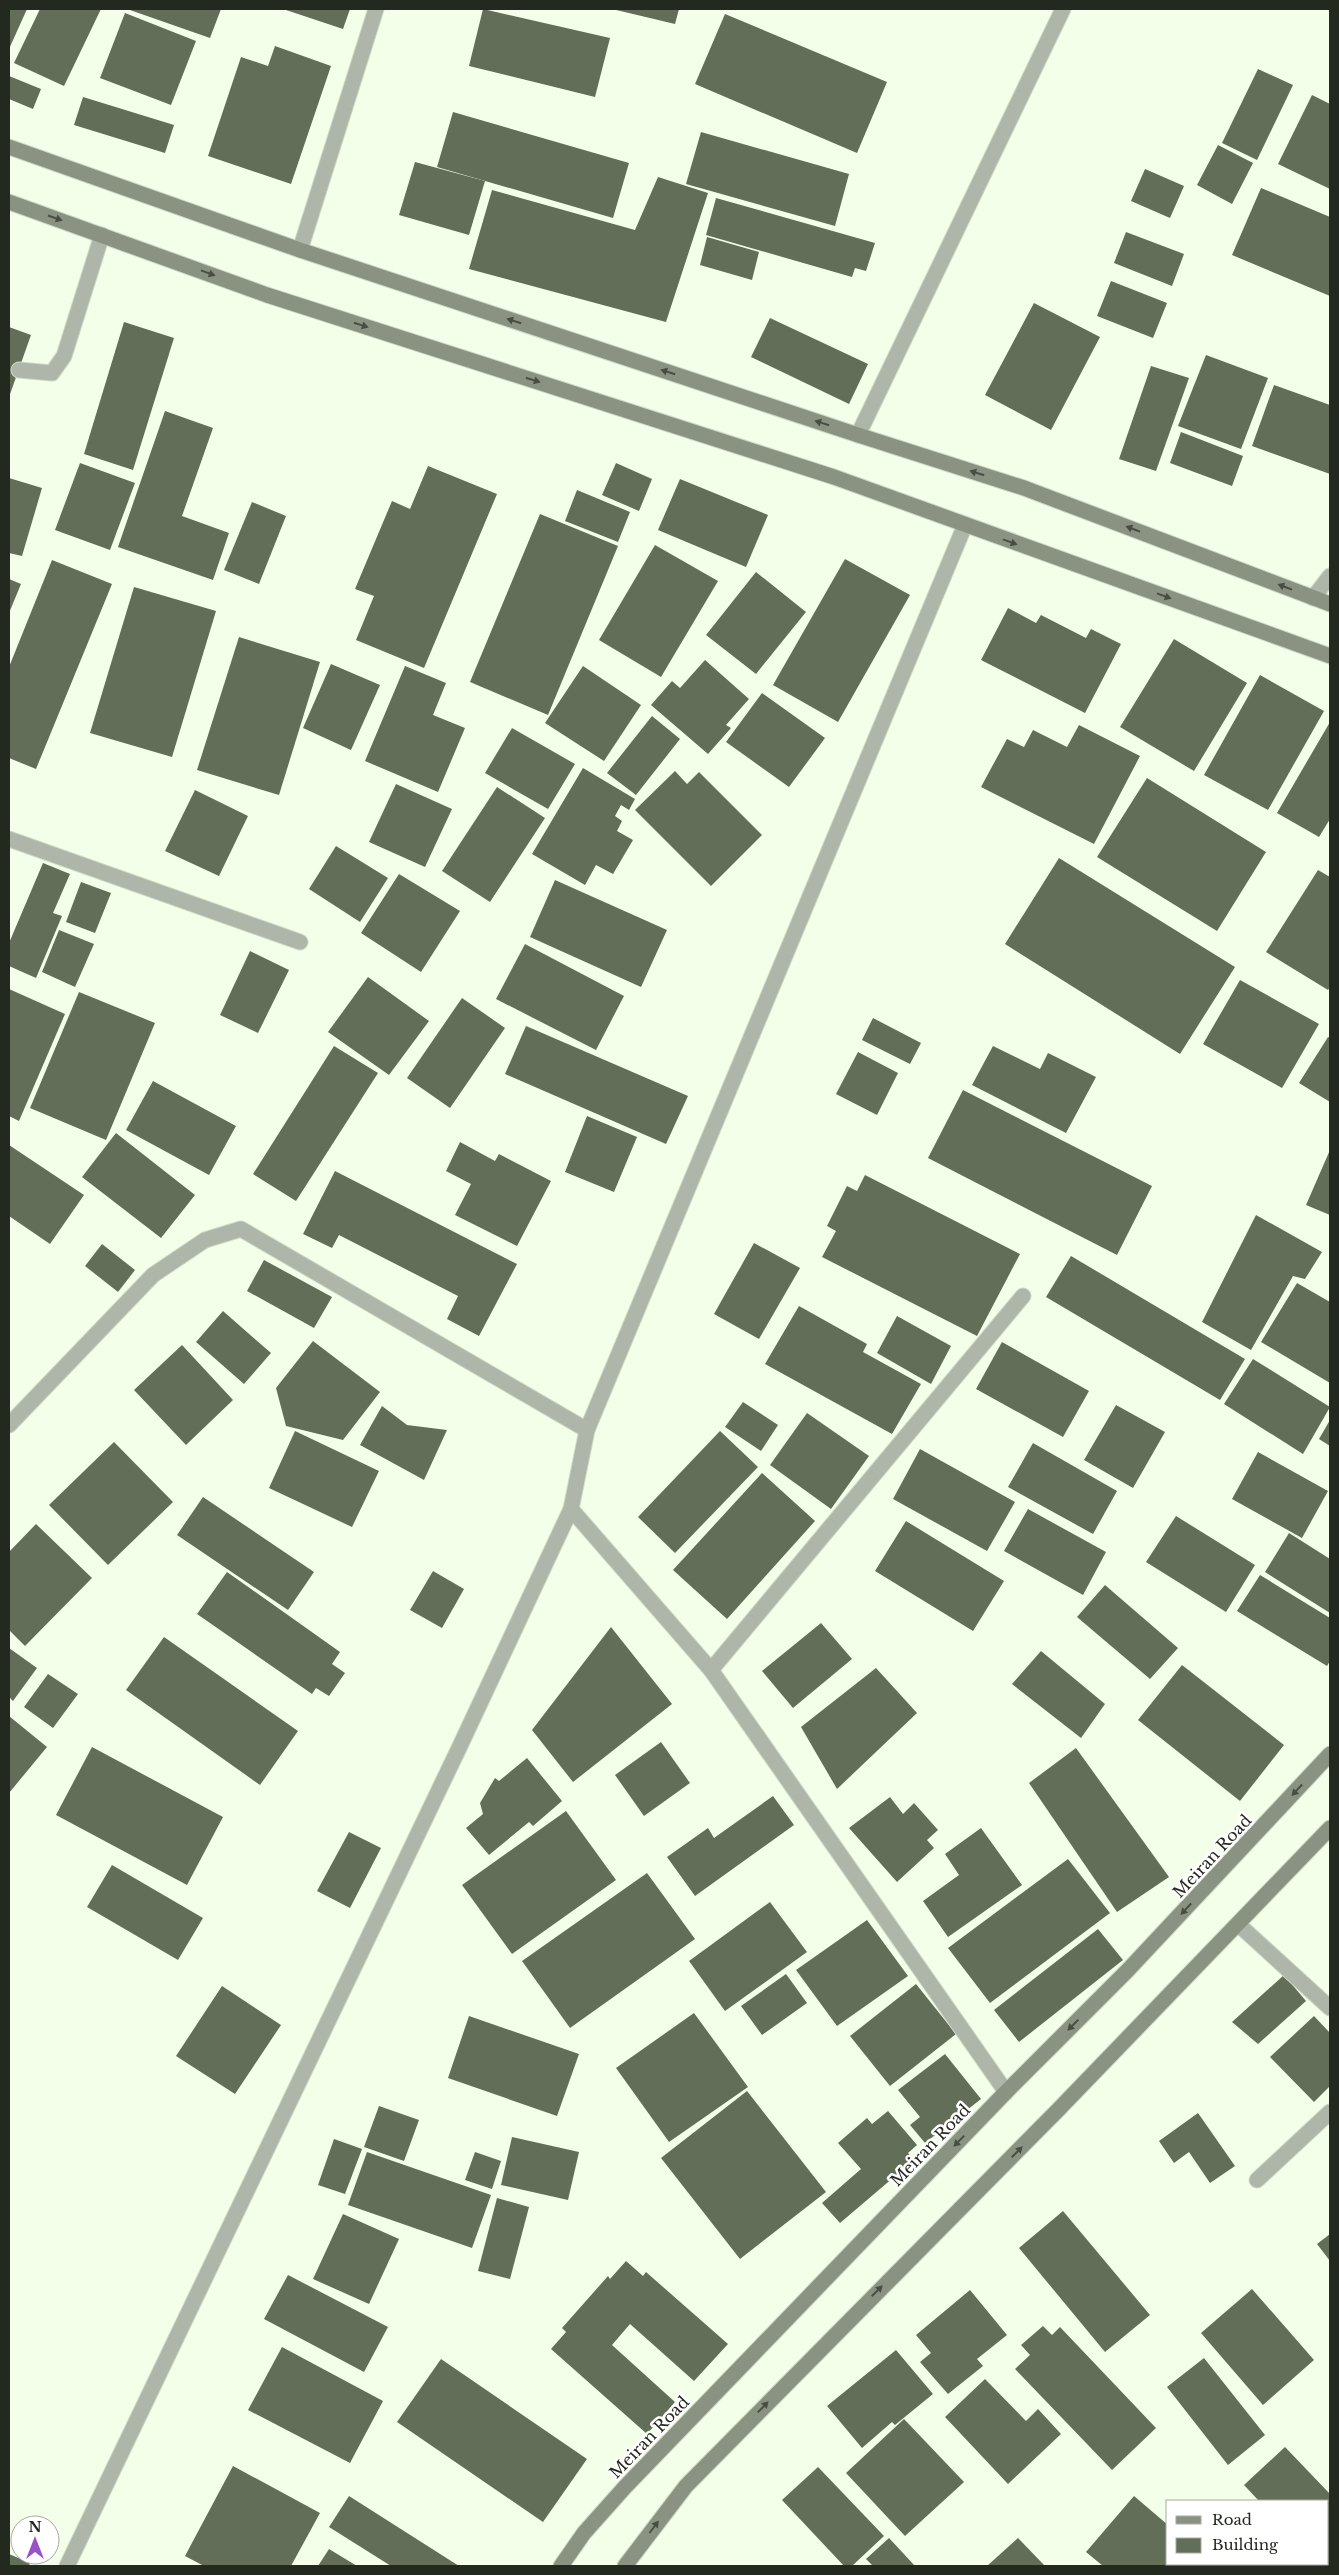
<svg xmlns="http://www.w3.org/2000/svg" width="1339" height="2575" font-family="'Libre Baskerville',serif">
<style>
.building{fill:#626e57}
.lines{fill:none;stroke-linecap:round;stroke-linejoin:round}
.lane-casing{stroke:#ced8c5;stroke-width:17}
.street-casing{stroke:#ced8c5;stroke-width:17}
.secondary-casing{stroke:#ced8c5;stroke-width:17}
.lane{stroke:#aeb5a9;stroke-width:15}
.street{stroke:#aeb5a9;stroke-width:15}
.secondary{stroke:#8a9382;stroke-width:15}
.oneway{fill:#484e42}
.labels{text-anchor:middle;stroke-width:5;stroke-linejoin:round;paint-order:stroke}
.street-label{font-size:16px;fill:#24291f;stroke:#fff}
</style>
<rect width="100%" height="100%" fill="#f3ffe9"/>
<g class="building">
<polygon points="9,9 27,9 9,49"/>
<polygon points="40,9 101,9 64,86 14,63"/>
<polygon points="127,9 221,9 210,38"/>
<polygon points="283,9 350,9 343,29"/>
<polygon points="483,9 610,38 595,97 469,66"/>
<polygon points="612,9 679,9 675,24"/>
<polygon points="125,13 196,41 171,105 100,78"/>
<polygon points="725,14 887,82 857,153 695,84"/>
<polygon points="275,46 331,66 291,184 208,156 241,57 268,66"/>
<polygon points="1258,69 1293,85 1257,160 1222,143"/>
<polygon points="9,76 41,89 33,109 9,99"/>
<polygon points="1312,95 1330,104 1330,189 1278,164"/>
<polygon points="83,97 174,125 165,153 74,125"/>
<polygon points="453,112 629,163 613,218 437,167"/>
<polygon points="701,132 849,174 835,226 686,184"/>
<polygon points="1218,145 1253,163 1232,204 1197,185"/>
<polygon points="415,162 485,181 469,235 399,215"/>
<polygon points="1145,169 1184,186 1170,218 1131,201"/>
<polygon points="658,177 708,193 666,322 469,269 492,190 635,230"/>
<polygon points="1261,188 1330,217 1330,296 1232,255"/>
<polygon points="716,198 875,243 866,271 855,268 852,277 706,235"/>
<polygon points="1126,232 1184,254 1172,286 1114,263"/>
<polygon points="707,237 759,252 752,280 700,265"/>
<polygon points="1111,281 1167,303 1153,338 1097,316"/>
<polygon points="1034,303 1100,337 1051,430 985,395"/>
<polygon points="770,318 868,364 849,404 751,357"/>
<polygon points="124,322 174,338 133,470 84,454"/>
<polygon points="9,327 31,335 9,397"/>
<polygon points="1206,355 1268,378 1241,449 1178,426"/>
<polygon points="1151,366 1189,378 1156,471 1119,459"/>
<polygon points="1274,385 1330,405 1330,474 1252,446"/>
<polygon points="165,411 213,428 182,516 229,533 213,580 118,547"/>
<polygon points="1181,432 1243,456 1232,486 1170,463"/>
<polygon points="80,463 135,483 110,550 55,530"/>
<polygon points="616,463 652,479 639,511 602,495"/>
<polygon points="428,466 497,494 424,668 356,640 374,596 355,589 392,501 410,509"/>
<polygon points="9,478 42,488 22,556 9,553"/>
<polygon points="680,479 768,515 746,567 658,530"/>
<polygon points="577,490 630,512 618,542 565,521"/>
<polygon points="252,502 286,516 259,584 224,570"/>
<polygon points="540,514 618,546 548,715 470,682"/>
<polygon points="655,545 718,581 661,677 599,640"/>
<polygon points="845,559 910,595 838,722 773,685"/>
<polygon points="52,560 112,584 36,769 9,758 9,667"/>
<polygon points="756,572 806,612 756,674 706,635"/>
<polygon points="9,579 21,584 9,613"/>
<polygon points="134,587 216,611 172,757 90,733"/>
<polygon points="1008,608 1036,623 1041,615 1086,638 1091,629 1121,644 1085,713 981,660"/>
<polygon points="239,637 320,662 279,795 197,770"/>
<polygon points="1174,639 1247,683 1194,771 1120,727"/>
<polygon points="705,660 749,699 726,725 731,728 708,754 651,705 672,681 680,688"/>
<polygon points="331,664 380,685 351,750 303,728"/>
<polygon points="405,666 446,683 433,715 465,728 438,792 365,761"/>
<polygon points="583,666 641,705 604,761 545,723"/>
<polygon points="1260,675 1324,711 1268,810 1204,775"/>
<polygon points="762,693 825,738 789,787 726,742"/>
<polygon points="652,716 680,739 636,795 607,773"/>
<polygon points="1330,722 1330,819 1319,837 1277,813"/>
<polygon points="1079,725 1140,756 1094,844 981,787 1007,739 1024,747 1033,730 1067,747"/>
<polygon points="512,728 575,764 548,809 485,773"/>
<polygon points="583,768 635,799 629,810 621,805 615,816 622,821 617,831 633,840 613,874 596,865 585,885 532,854"/>
<polygon points="675,771 687,784 699,772 762,835 711,886 635,810"/>
<polygon points="1147,778 1266,852 1217,931 1097,857"/>
<polygon points="396,784 452,809 425,867 369,842"/>
<polygon points="497,787 545,818 490,902 442,871"/>
<polygon points="195,790 248,816 219,876 165,851"/>
<polygon points="336,846 388,878 360,922 309,889"/>
<polygon points="1059,858 1235,967 1180,1054 1005,944"/>
<polygon points="43,863 70,874 53,913 62,916 36,978 9,966 9,943"/>
<polygon points="1318,870 1330,877 1330,987 1328,990 1266,952"/>
<polygon points="399,874 460,911 421,972 361,933"/>
<polygon points="555,880 667,930 641,987 530,937"/>
<polygon points="81,882 111,893 95,933 66,922"/>
<polygon points="59,930 94,944 75,987 42,972"/>
<polygon points="525,944 624,996 596,1050 496,999"/>
<polygon points="250,951 289,970 258,1033 220,1015"/>
<polygon points="368,977 429,1021 389,1075 328,1032"/>
<polygon points="1240,980 1319,1024 1282,1088 1203,1044"/>
<polygon points="9,989 65,1014 19,1121 9,1116"/>
<polygon points="79,992 155,1023 106,1140 30,1108"/>
<polygon points="462,998 505,1028 450,1108 407,1078"/>
<polygon points="873,1018 921,1043 910,1064 862,1040"/>
<polygon points="526,1026 688,1096 666,1144 505,1074"/>
<polygon points="1328,1037 1330,1038 1330,1102 1299,1083"/>
<polygon points="334,1046 378,1073 296,1201 253,1174"/>
<polygon points="993,1046 1040,1069 1048,1053 1096,1077 1066,1133 972,1085"/>
<polygon points="858,1052 898,1073 877,1115 836,1094"/>
<polygon points="153,1081 236,1126 209,1175 126,1130"/>
<polygon points="963,1090 1152,1186 1117,1255 928,1158"/>
<polygon points="587,1116 637,1137 614,1192 565,1172"/>
<polygon points="116,1133 195,1195 161,1238 82,1177"/>
<polygon points="460,1142 495,1161 499,1154 551,1181 517,1246 455,1215 471,1184 446,1171"/>
<polygon points="9,1145 84,1195 50,1244 9,1216"/>
<polygon points="1330,1150 1330,1215 1306,1205"/>
<polygon points="335,1171 517,1264 479,1336 447,1319 458,1296 339,1235 332,1248 303,1234"/>
<polygon points="865,1175 1020,1254 977,1336 822,1257 836,1231 827,1226 847,1186 857,1191"/>
<polygon points="1256,1215 1322,1252 1305,1279 1293,1276 1251,1350 1202,1322"/>
<polygon points="754,1243 800,1268 759,1339 714,1314"/>
<polygon points="102,1244 135,1270 118,1292 85,1266"/>
<polygon points="1071,1256 1245,1359 1220,1400 1046,1297"/>
<polygon points="264,1260 332,1297 314,1328 247,1291"/>
<polygon points="1297,1283 1330,1302 1330,1383 1261,1342"/>
<polygon points="799,1306 867,1344 863,1352 921,1384 892,1434 765,1364"/>
<polygon points="223,1311 271,1353 244,1384 196,1342"/>
<polygon points="897,1316 951,1346 931,1384 877,1353"/>
<polygon points="313,1341 380,1392 343,1440 286,1426 276,1388"/>
<polygon points="1002,1342 1089,1391 1063,1437 976,1389"/>
<polygon points="182,1345 233,1400 186,1445 134,1390"/>
<polygon points="1253,1359 1330,1407 1303,1454 1224,1404"/>
<polygon points="743,1402 778,1425 761,1451 725,1427"/>
<polygon points="1116,1405 1165,1432 1133,1488 1084,1460"/>
<polygon points="382,1406 407,1425 447,1430 424,1480 360,1445"/>
<polygon points="807,1413 869,1456 831,1509 770,1465"/>
<polygon points="1330,1420 1330,1446 1319,1439"/>
<polygon points="295,1431 379,1471 352,1527 269,1488"/>
<polygon points="720,1431 758,1467 675,1553 638,1517"/>
<polygon points="114,1442 173,1502 108,1565 49,1505"/>
<polygon points="1033,1443 1117,1491 1093,1534 1008,1487"/>
<polygon points="920,1449 1015,1502 987,1551 893,1499"/>
<polygon points="1258,1452 1328,1491 1302,1538 1232,1499"/>
<polygon points="762,1473 815,1521 727,1619 673,1570"/>
<polygon points="203,1497 314,1572 288,1610 177,1535"/>
<polygon points="1028,1509 1106,1552 1083,1595 1004,1551"/>
<polygon points="1176,1516 1255,1565 1226,1612 1146,1562"/>
<polygon points="906,1521 1004,1581 973,1631 875,1571"/>
<polygon points="36,1524 92,1578 25,1646 9,1630 9,1552"/>
<polygon points="1289,1533 1330,1559 1330,1613 1265,1572"/>
<polygon points="433,1571 464,1589 442,1628 410,1610"/>
<polygon points="227,1572 340,1652 332,1664 345,1673 329,1696 316,1688 312,1694 197,1614"/>
<polygon points="1260,1575 1330,1618 1330,1661 1327,1666 1237,1611"/>
<polygon points="1105,1585 1178,1648 1150,1679 1077,1617"/>
<polygon points="821,1623 852,1659 793,1708 762,1671"/>
<polygon points="611,1627 672,1704 573,1782 532,1730"/>
<polygon points="164,1637 298,1731 260,1785 126,1690"/>
<polygon points="9,1648 37,1668 13,1701 9,1697"/>
<polygon points="1041,1651 1105,1704 1081,1738 1012,1684"/>
<polygon points="1182,1665 1284,1745 1240,1801 1138,1720"/>
<polygon points="876,1668 917,1713 837,1789 801,1727"/>
<polygon points="48,1674 78,1694 53,1728 24,1707"/>
<polygon points="9,1716 47,1747 9,1793"/>
<polygon points="661,1742 690,1783 644,1816 615,1775"/>
<polygon points="92,1747 223,1817 187,1885 56,1815"/>
<polygon points="1076,1748 1169,1877 1117,1912 1029,1783"/>
<polygon points="527,1758 562,1801 533,1826 529,1822 489,1855 466,1828 483,1814 480,1803 495,1778 499,1781"/>
<polygon points="773,1796 794,1825 695,1896 667,1857 708,1828 714,1838"/>
<polygon points="890,1797 903,1814 914,1803 938,1830 927,1840 934,1848 897,1882 849,1828"/>
<polygon points="566,1811 616,1880 512,1954 462,1885"/>
<polygon points="981,1828 1022,1885 948,1937 923,1901 959,1875 945,1854"/>
<polygon points="349,1832 381,1848 350,1908 317,1891"/>
<polygon points="1068,1859 1110,1913 990,2003 948,1948"/>
<polygon points="112,1865 203,1918 178,1960 87,1907"/>
<polygon points="647,1873 695,1939 570,2028 522,1961"/>
<polygon points="770,1902 807,1952 725,2011 689,1961"/>
<polygon points="867,1920 908,1976 837,2026 796,1970"/>
<polygon points="1098,1929 1123,1960 1019,2042 994,2010"/>
<polygon points="786,1974 807,2003 762,2035 741,2006"/>
<polygon points="1284,1975 1306,2001 1258,2044 1232,2022"/>
<polygon points="916,1984 956,2034 890,2086 850,2036"/>
<polygon points="222,1986 281,2025 235,2094 176,2056"/>
<polygon points="694,2013 748,2087 669,2142 616,2068"/>
<polygon points="469,2016 579,2054 557,2116 448,2078"/>
<polygon points="1314,2016 1330,2033 1330,2086 1314,2102 1270,2057"/>
<polygon points="945,2054 981,2099 925,2143 910,2125 920,2117 898,2090"/>
<polygon points="747,2091 826,2192 740,2259 661,2158"/>
<polygon points="379,2106 419,2120 404,2161 364,2147"/>
<polygon points="888,2111 917,2145 908,2153 914,2160 840,2223 822,2203 861,2169 838,2143 867,2118 872,2124"/>
<polygon points="1198,2113 1235,2166 1210,2183 1189,2152 1174,2163 1159,2141"/>
<polygon points="512,2137 579,2152 568,2200 501,2185"/>
<polygon points="334,2139 362,2149 345,2194 318,2185"/>
<polygon points="367,2152 491,2195 472,2248 348,2205"/>
<polygon points="475,2152 501,2161 492,2189 465,2180"/>
<polygon points="497,2198 529,2207 510,2279 478,2271"/>
<polygon points="1063,2211 1150,2315 1105,2352 1019,2248"/>
<polygon points="343,2214 399,2239 369,2304 313,2279"/>
<polygon points="1330,2234 1330,2261 1317,2244"/>
<polygon points="626,2261 643,2276 646,2272 728,2344 694,2381 630,2324 612,2345 675,2402 647,2434 551,2349 566,2332 562,2328 608,2276 610,2279"/>
<polygon points="288,2275 388,2327 364,2372 264,2319"/>
<polygon points="1252,2289 1314,2360 1263,2405 1201,2333"/>
<polygon points="970,2290 1007,2335 977,2359 983,2366 948,2394 920,2362 931,2353 916,2335"/>
<polygon points="1043,2326 1052,2335 1060,2327 1156,2428 1112,2470 1015,2369 1030,2355 1021,2345"/>
<polygon points="282,2347 383,2401 350,2463 248,2410"/>
<polygon points="896,2350 933,2394 895,2425 892,2422 862,2448 827,2406"/>
<polygon points="1204,2358 1265,2435 1228,2465 1167,2387"/>
<polygon points="441,2359 587,2459 543,2522 397,2422"/>
<polygon points="985,2379 1026,2421 1038,2409 1061,2434 1008,2484 945,2417"/>
<polygon points="904,2419 964,2482 905,2536 846,2473"/>
<polygon points="1285,2447 1330,2494 1330,2566 1321,2566 1318,2564 1328,2564 1328,2501 1259,2501 1244,2485"/>
<polygon points="233,2466 320,2513 291,2566 204,2566 185,2556"/>
<polygon points="818,2467 884,2536 852,2566 844,2566 782,2500"/>
<polygon points="349,2496 459,2566 391,2566 329,2527"/>
<polygon points="1134,2496 1168,2525 1168,2564 1179,2564 1177,2566 1103,2566 1086,2552"/>
<polygon points="889,2538 915,2566 873,2566 866,2559"/>
<polygon points="1018,2538 1045,2566 987,2566"/>
<polygon points="329,2549 357,2566 318,2566"/>
<polygon points="9,2554 30,2563 29,2566 9,2566"/>
</g>
<g class="lines">
<g class="lane-casing">
<g id="lane">
<polyline points="19,370 52,373 64,356 102,235"/>
<polyline points="1239,1925 1330,2008"/>
<polyline points="1257,2180 1330,2112"/>
</g>
</g>
<g class="street-casing">
<g id="street">
<polyline points="300,250 376,9"/>
<polyline points="858,435 1063,9"/>
<polyline points="1313,598 1330,576"/>
<polyline points="9,839 300,942"/>
<polyline points="9,1425 153,1275 205,1240 241,1229 587,1430"/>
<polyline points="571,1509 711,1670 1006,2092"/>
<polyline points="711,1670 1023,1296"/>
<polyline points="67,2566 460,1746 571,1509 587,1430 965,525"/>
</g>
</g>
<g class="secondary-casing">
<g id="secondary">
<polyline points="9,147 300,250 858,435 1024,488 1330,604"/>
<polyline points="9,202 267,295 834,477 1330,656"/>
<polyline points="561,2566 584,2533 625,2487 1006,2092 1128,1970 1330,1754"/>
<polyline points="625,2566 686,2486 1058,2110 1330,1828"/>
</g>
</g>
<use href="#lane" class="lane"/>
<use href="#street" class="street"/>
<use href="#secondary" class="secondary"/>
</g>
<defs><path id="oneway-solid" d="M-6-.8H1V-3.2L6.5 0L1 3.2V.8H-6Z" transform="scale(1.25)"/></defs>
<g class="oneway">
<use href="#oneway-solid" transform="translate(55 218) rotate(19)"/>
<use href="#oneway-solid" transform="translate(208 273) rotate(20)"/>
<use href="#oneway-solid" transform="translate(514 321) rotate(-162)"/>
<use href="#oneway-solid" transform="translate(361 325) rotate(18)"/>
<use href="#oneway-solid" transform="translate(668 372) rotate(-162)"/>
<use href="#oneway-solid" transform="translate(533 380) rotate(18)"/>
<use href="#oneway-solid" transform="translate(822 423) rotate(-162)"/>
<use href="#oneway-solid" transform="translate(977 473) rotate(-162)"/>
<use href="#oneway-solid" transform="translate(1133 529) rotate(-159)"/>
<use href="#oneway-solid" transform="translate(1010 542) rotate(20)"/>
<use href="#oneway-solid" transform="translate(1285 587) rotate(-159)"/>
<use href="#oneway-solid" transform="translate(1164 596) rotate(20)"/>
<use href="#oneway-solid" transform="translate(1297 1790) rotate(133)"/>
<use href="#oneway-solid" transform="translate(1186 1909) rotate(133)"/>
<use href="#oneway-solid" transform="translate(1073 2025) rotate(135)"/>
<use href="#oneway-solid" transform="translate(959 2141) rotate(134)"/>
<use href="#oneway-solid" transform="translate(1017 2152) rotate(-45)"/>
<use href="#oneway-solid" transform="translate(877 2291) rotate(-45)"/>
<use href="#oneway-solid" transform="translate(763 2407) rotate(-46)"/>
<use href="#oneway-solid" transform="translate(654 2527) rotate(-53)"/>
</g>
<g class="labels">
<g class="street-label">
<text transform="translate(1212 1856) rotate(-47)" y="6">Meiran Road</text>
<text transform="translate(930 2145) rotate(-46)" y="6">Meiran Road</text>
<text transform="translate(649 2437) rotate(-46)" y="6">Meiran Road</text>
</g>
</g>
<rect width="1339" height="2575" fill="none" stroke="#24291f" stroke-width="20"/>
<rect x="1166" y="2500" width="162" height="65" fill="#ffffff" stroke="#a7a9a5"/>
<rect x="1176" y="2516" width="25" height="8" fill="#8a9382" stroke="#a7a9a5"/>
<text x="1212" y="2525" font-size="15" fill="#24291f">Road</text>
<rect x="1176" y="2538" width="25" height="15" fill="#626e57" stroke="#a7a9a5"/>
<text x="1212" y="2550" font-size="15" fill="#24291f">Building</text>
<g transform="translate(35 2540)"><circle r="24" fill="#ffffff" stroke="#a7a9a5"/>
<path d="M0-4L9 19L0 12L-9 19Z" fill="#9a53c7"/>
<text y="-8" font-size="14" font-weight="bold" text-anchor="middle" fill="#24291f">N</text>
</g>
</svg>
